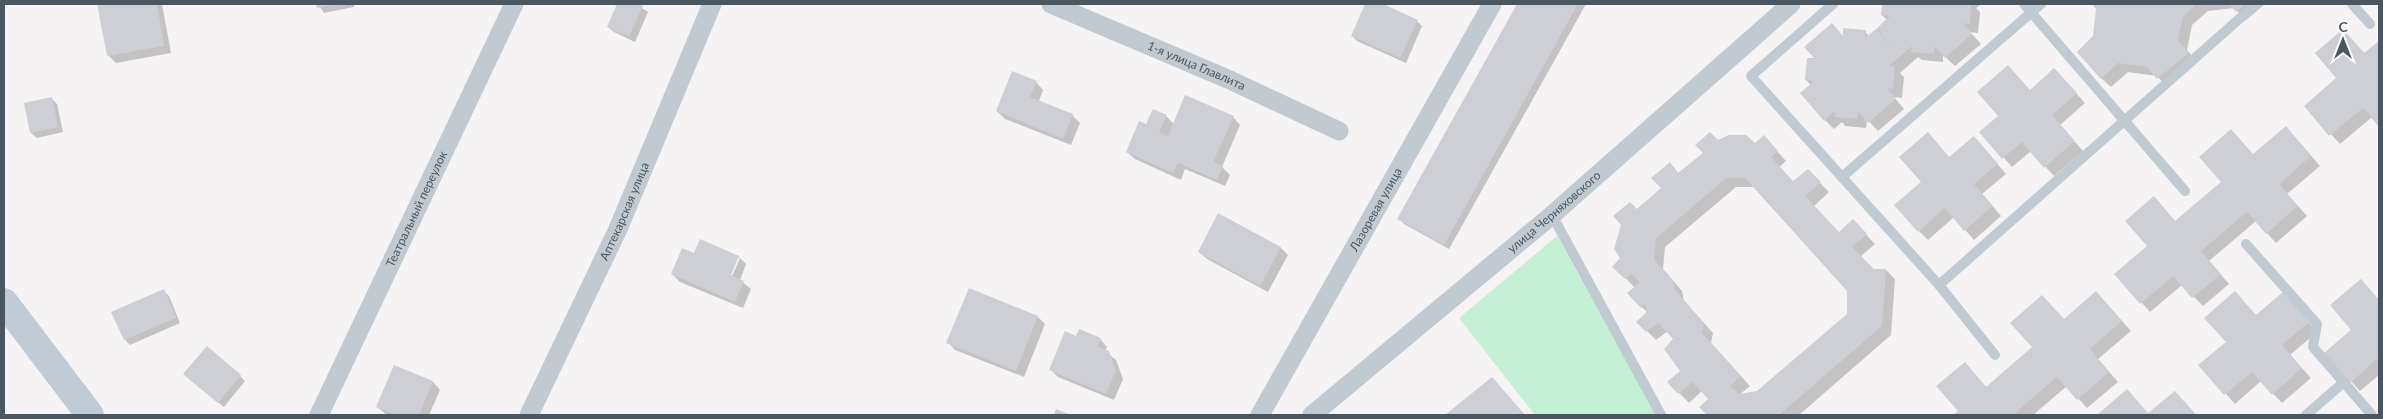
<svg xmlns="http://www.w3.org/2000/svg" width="2383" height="419" font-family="Lato,sans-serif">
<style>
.green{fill:#c4f0d5}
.shadow{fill:#0003;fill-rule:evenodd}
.building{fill:#cdcfd5;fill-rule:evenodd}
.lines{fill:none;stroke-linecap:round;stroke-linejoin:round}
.lane{stroke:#c1cad1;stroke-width:10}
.street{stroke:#c1cad1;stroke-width:19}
.secondary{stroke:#c1cbd6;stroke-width:28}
.labels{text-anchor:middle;stroke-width:4;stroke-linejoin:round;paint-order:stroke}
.street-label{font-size:12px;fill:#4a5660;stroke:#fff}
</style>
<rect width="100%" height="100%" fill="#f5f3f3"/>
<polygon class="green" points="1557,236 1656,415 1535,415 1459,318"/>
<g class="shadow">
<polygon points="99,4 162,4 171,53 116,63 108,55"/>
<polygon points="318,4 354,4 354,7 324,13"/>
<polygon points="619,4 635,4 648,12 635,42 614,32 608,27"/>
<polygon points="1367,4 1380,4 1417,21 1422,26 1406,63 1357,41 1352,36"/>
<polygon points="1519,4 1586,4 1449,249 1404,224 1399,218"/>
<polygon points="1883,4 1981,4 1976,8 1980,12 1978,33 1970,32 1981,44 1955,66 1943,55 1943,62 1922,60 1918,57 1900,73 1904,77 1902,98 1894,97 1904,109 1878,131 1867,119 1866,128 1845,126 1842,122 1834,129 1825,120 1811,85 1806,80 1816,60 1844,38 1865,32 1869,36 1887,20 1882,15"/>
<polygon points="2094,4 2265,4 2246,20 2234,8 2208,11 2192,25 2187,50 2198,62 2167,87 2157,76 2128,72 2111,87 2101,78 2094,37 2097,9"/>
<polygon points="2343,30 2365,54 2379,42 2379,125 2372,117 2340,144 2305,106 2338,78"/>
<polygon points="2063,79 2085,103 2060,125 2083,151 2054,176 2031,151 2012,167 1981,132 2030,91"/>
<polygon points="1036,82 1043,90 1039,101 1072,115 1080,123 1071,145 1005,119 997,111"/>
<polygon points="52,99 57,104 63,132 37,138 31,133"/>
<polygon points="1166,116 1174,124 1233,117 1240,125 1222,167 1230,175 1225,186 1185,169 1181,180 1135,159 1127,152 1147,125"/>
<path d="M1764,137L1786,161L1779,167L1793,182L1808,171L1829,192L1814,206L1839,233L1853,221L1875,244L1860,257L1874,270H1886L1895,279L1891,335L1799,415H1709L1701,407L1710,399L1702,391L1689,403L1669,382L1681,371L1675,339L1668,331L1656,340L1647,331V312L1642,307L1635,288L1614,266L1622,258L1637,210L1663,188L1670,164L1679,174L1718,142L1755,145ZM1736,187H1754L1848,290V314L1758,392L1739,395L1750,386L1711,343L1713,333L1684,301L1682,291L1663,269L1665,247Z"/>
<polygon points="2295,137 2320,166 2287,194 2307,216 2276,243 2256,221 2209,261 2229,284 2203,306 2182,285 2150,312 2116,274 2253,155"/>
<polygon points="1983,147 2006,174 1982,194 2001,216 1974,240 1954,217 1928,240 1919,231 1950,158"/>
<polygon points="1219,215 1281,248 1288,255 1268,292 1207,259 1199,252"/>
<path d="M700,240L739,257L746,264L740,280L751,289L743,308L680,282L672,274L694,255ZM737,258H740L730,281L728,280Z"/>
<polygon points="2370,290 2379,301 2379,375 2360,391 2326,353 2353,330"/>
<polygon points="163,291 169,296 180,323 130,345 125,340"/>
<polygon points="2105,302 2131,331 2098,359 2118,382 2087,408 2067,386 2033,415 1955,415 1960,412 1974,373 1987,388 2064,321"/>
<polygon points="2292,303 2317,332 2290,355 2311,378 2282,403 2261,381 2235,404 2200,365 2257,316"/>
<polygon points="1038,317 1045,324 1024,377 955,350 948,342"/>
<polygon points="1100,339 1107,347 1105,351 1116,360 1123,379 1114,400 1058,377 1051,370"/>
<polygon points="395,366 433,382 440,390 429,415 387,415 377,407"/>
<polygon points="240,376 245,381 224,407 190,380"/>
<polygon points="1492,378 1524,415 1447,415"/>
<polygon points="2127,391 2149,415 2184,401 2196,415 2099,415"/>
</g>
<g class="building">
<polygon points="97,4 157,4 164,46 107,56"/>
<polygon points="316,4 335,4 335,5 317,8"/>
<polygon points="617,4 639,4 643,6 629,37 607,27"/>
<polygon points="1365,4 1383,4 1418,20 1400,58 1351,36"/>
<polygon points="1517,4 1578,4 1444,245 1397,219"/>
<polygon points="1882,4 1971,4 1970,24 1963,23 1972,34 1945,58 1934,46 1934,54 1911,52 1912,46 1889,66 1895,66 1893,89 1887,88 1896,99 1868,123 1858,111 1857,119 1835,117 1835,111 1824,121 1800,93 1814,81 1805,80 1807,58 1814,58 1804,47 1832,23 1843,36 1843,28 1866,30 1865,38 1876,29 1894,49 1877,28 1890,16 1881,15"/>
<polygon points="2092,4 2197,4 2183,16 2178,40 2189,53 2157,79 2147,67 2118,63 2101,79 2077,52 2093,36 2096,9"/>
<polygon points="2229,4 2245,4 2236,12"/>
<polygon points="2343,29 2364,53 2379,41 2379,127 2363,108 2329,136 2304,106 2336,78 2315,53"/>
<polygon points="2008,65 2030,90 2054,68 2077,93 2052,115 2075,141 2044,168 2022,142 2002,159 1979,132 1998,116 1977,92"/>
<polygon points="1012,71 1037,81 1030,97 1073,114 1063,139 996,111"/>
<polygon points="1185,95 1234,116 1213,162 1223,166 1217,180 1178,163 1173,173 1126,152 1139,121 1146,124 1153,109 1167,115 1159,132 1168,136"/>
<polygon points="52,97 58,127 30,133 24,103"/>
<polygon points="2286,126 2311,156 2279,184 2298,206 2266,234 2247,212 2201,251 2221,274 2192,298 2173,276 2140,304 2114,274 2147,246 2125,221 2154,196 2175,221 2221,182 2199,157 2231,129 2253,154"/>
<path d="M1710,132L1718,140L1729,135H1746L1755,143L1764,135L1778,151L1771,157L1793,181L1808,169L1821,182L1805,196L1839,232L1853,219L1867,234L1852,247L1874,269H1886L1882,326L1779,415H1707L1699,407L1708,399L1693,382L1678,394L1667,382L1680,371L1664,349L1673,339L1658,323L1646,332L1636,322L1646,313V303L1641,308L1627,293L1640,282L1632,274L1625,279L1612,267L1620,258L1614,249L1621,225L1613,216L1630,202L1637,209L1661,188L1651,178L1670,162L1678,173L1703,153L1695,145ZM1726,178H1745L1847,291V314L1757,391L1739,394L1730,386L1741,376L1702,333L1704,323L1675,290L1673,281L1654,259L1656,238Z"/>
<polygon points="1928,132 1949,157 1974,136 1998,164 1974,184 1993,206 1964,231 1945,208 1918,232 1894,205 1921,182 1899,157"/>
<polygon points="1218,213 1281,247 1260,286 1198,252"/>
<polygon points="700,239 739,256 731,275 744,281 735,302 671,274 682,248 694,253"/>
<polygon points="2361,279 2379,300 2379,362 2377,359 2350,383 2324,353 2351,330 2330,305"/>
<polygon points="969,288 1038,316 1016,371 946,343"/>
<polygon points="164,289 176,318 124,340 111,312"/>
<polygon points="2096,291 2122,321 2090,349 2109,372 2077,400 2057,377 2013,415 1953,415 1958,411 1936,386 1965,362 1986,387 2032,347 2010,323 2042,295 2064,319"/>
<polygon points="2235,291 2256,315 2283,292 2309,322 2282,345 2302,368 2272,395 2252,372 2224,395 2198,365 2226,342 2204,318"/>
<polygon points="1079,329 1101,338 1097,346 1109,351 1116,370 1106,394 1049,370 1065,331 1076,336"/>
<polygon points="207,346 241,375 218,403 183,374"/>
<polygon points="394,365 433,381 419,415 395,415 376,407"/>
<polygon points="1492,377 1525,415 1445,415"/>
<polygon points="2127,389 2148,413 2175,391 2196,415 2097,415"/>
<polygon points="1056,409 1071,415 1054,415"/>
</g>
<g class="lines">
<g class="lane">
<polyline points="1833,4 1751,76 1939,285 1995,355"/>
<polyline points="2024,4 2185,191"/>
<polyline points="2352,4 2370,24"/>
<polyline points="1842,177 2041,4"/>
<polyline points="1552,215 1661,415"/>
<polyline points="2246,244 2317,324 2313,347 2372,415"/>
<polyline points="1939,285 2256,4"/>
<polyline points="2306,415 2344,382"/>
</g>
<g class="street">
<path id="s1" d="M1051,4L1230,80L1339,131"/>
<path id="s2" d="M319,415L514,4"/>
<path id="s3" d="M529,415L618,229L712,4"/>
<path id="s4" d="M1260,415L1492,4"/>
<path id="s5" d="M1312,415L1552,215L1791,4"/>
</g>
<polyline class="secondary" points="4,302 90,415"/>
</g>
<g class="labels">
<g class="street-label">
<text dy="4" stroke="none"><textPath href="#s1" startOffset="158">1-я улица Главлита</textPath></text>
<text dy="4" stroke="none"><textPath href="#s2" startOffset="228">Театральный переулок</textPath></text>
<text dy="4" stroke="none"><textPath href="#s4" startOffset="236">Лазоревая улица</textPath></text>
<text dy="4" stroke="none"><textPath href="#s3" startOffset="225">Аптекарская улица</textPath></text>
<text dy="4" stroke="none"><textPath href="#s5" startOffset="316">улица Черняховского</textPath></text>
</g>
</g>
<rect width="2383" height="419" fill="none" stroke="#4a5660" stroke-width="10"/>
<g transform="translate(2343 40)" stroke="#ffffff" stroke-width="4" paint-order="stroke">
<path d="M0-4L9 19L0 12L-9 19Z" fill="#4a5660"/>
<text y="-8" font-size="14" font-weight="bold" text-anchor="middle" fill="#4a5660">С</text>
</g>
</svg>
